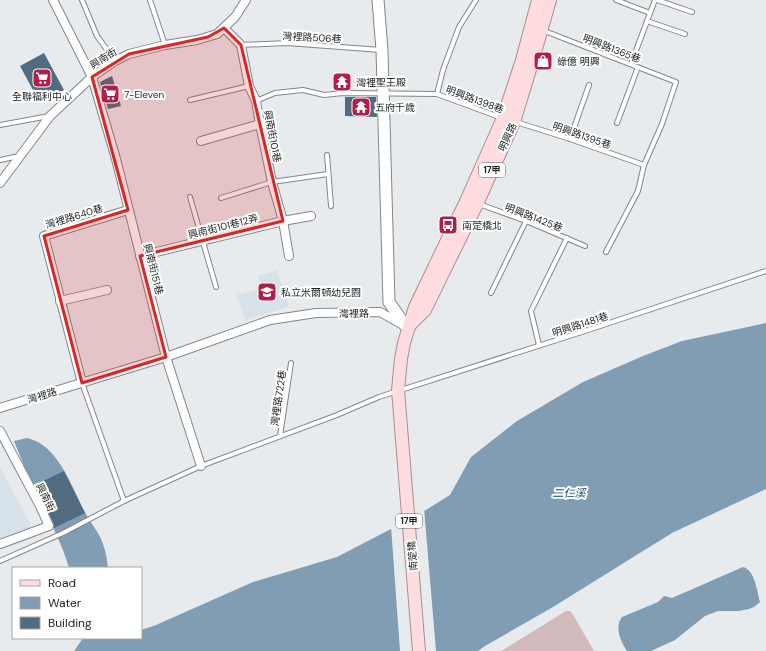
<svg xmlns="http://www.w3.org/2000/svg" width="766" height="651" font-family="'DM Sans','Noto Sans TC',sans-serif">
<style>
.built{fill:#d7e1e9}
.green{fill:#d2babc}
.water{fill:#809db3}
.pier{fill:#e8ebee}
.building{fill:#516c80}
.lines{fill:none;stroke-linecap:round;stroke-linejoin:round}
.lane-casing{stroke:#838689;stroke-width:6}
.street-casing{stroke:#838689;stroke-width:10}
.secondary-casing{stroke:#838689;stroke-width:13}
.primary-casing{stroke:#af8b90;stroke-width:14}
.lane{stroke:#fff;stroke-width:4}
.street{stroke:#fff;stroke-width:8}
.secondary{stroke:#fff;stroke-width:11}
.primary{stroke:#fedce0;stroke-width:12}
.marked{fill:#d62828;fill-opacity:0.2;stroke:#d62828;stroke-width:3;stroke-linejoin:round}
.labels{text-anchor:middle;stroke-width:4;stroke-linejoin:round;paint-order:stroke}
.shield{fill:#fff;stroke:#616263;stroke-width:1}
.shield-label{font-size:9px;font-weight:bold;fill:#1d1f20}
.street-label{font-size:10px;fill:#1d1f20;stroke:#fff}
.poi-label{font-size:10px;fill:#1d1f20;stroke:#fff;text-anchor:start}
.water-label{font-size:11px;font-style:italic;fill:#0f4362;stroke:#fff}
</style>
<rect width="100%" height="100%" fill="#e8ebee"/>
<g class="built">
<polygon points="277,270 289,307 245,320 237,295 262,288 258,276"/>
<polygon points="0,467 37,537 0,550"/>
</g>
<polygon class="green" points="566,611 570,611 572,613 594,651 501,651"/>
<g class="water">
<polygon points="766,323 766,489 672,533 553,607 485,646 478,651 74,651 83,638 141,638 141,630 156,625 253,582 337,557 416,516 450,495 471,457 517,421 583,382 643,356 682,341"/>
<path d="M27,438C59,445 71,487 85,512C90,523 100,533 103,544C106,552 107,560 108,568H69C61,539 45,513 33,486C26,471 20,456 14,441Z"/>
<path d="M743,567C755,570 757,591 760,602L754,607L749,609L739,611H718L705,616L675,640L651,651H627C621,642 614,627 622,617L658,602L664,596L672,598Z"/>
</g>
<polygon class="pier" points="424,508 436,651 400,651 391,526"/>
<g class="building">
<polygon points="44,53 64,90 40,103 20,66"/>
<polygon points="337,73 348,74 347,90 336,90"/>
<polygon points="112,76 121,106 108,109 100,82"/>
<polygon points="345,97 376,97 377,117 345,116"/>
<polygon points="64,471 85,513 54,528 54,524 35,485"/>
</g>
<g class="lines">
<g class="lane-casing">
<g id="lane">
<polyline points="82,0 97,36 115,61"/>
<polyline points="150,0 165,45"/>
<polyline points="616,0 650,13"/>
<polyline points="657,0 692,12"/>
<polyline points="647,21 685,34"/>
<polyline points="542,30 676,82 662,124 644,165 638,191 606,252"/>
<polyline points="241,45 287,43 381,50"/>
<polyline points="631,64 655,0"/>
<polyline points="437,94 443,70 459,27 476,0"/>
<polyline points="190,100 249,86"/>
<polyline points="256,101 275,93 303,90 324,95 343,93 437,94 502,118"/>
<polyline points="516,122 570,139 644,165"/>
<polyline points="617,123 638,67"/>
<polyline points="0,125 49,116"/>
<polyline points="570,139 589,85"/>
<polyline points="327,155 331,206"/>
<polyline points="0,160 19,156"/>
<polyline points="190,197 216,287"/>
<polyline points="221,198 272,182 328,174"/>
<polyline points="479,204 526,221 585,246"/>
<polyline points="491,293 526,221"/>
<polyline points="539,345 531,311 567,238"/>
<polyline points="82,383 124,501"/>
<polyline points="280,436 291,363"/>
<polyline points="0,561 63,533 124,501 201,466 337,415 379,397 588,330 766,271"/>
</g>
</g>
<g class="street-casing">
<g id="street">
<polyline points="53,0 92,77 116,159 166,357 201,466"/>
<polyline points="224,28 241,45 249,86 256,101 260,124 272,182 283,221 289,256"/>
<polyline points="201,141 260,124"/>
<polyline points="0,183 50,116 92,77 115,61 129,54 165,45 197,40 217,34 235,17 246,0"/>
<polyline points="140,256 283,221 311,216"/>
<polyline points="60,301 107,290"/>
<polyline points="82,383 44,236 128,210"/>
<polyline points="0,408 166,357 270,320 316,313 380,312 403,325"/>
<polyline points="0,431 40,506 49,526 0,544"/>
</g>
</g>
<g class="secondary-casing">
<polyline id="secondary" points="378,0 382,50 389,302 407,328"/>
</g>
<g class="primary-casing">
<g id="primary">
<polyline points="410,325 425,310 477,204 514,122 532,63 550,0"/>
<polyline points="419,651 398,390 401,359 404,343 415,307 467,199 503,118 522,60 538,0"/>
</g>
</g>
<use href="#lane" class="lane"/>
<use href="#street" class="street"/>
<use href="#secondary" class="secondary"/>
<use href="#primary" class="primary"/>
</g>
<path class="marked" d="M224,28L241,45L283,221L140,256L166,357L82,383L44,236L128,210L92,77L129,54L208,37Z"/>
<defs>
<g id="shop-square" transform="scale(1)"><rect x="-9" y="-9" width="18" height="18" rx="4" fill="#b01e4a" stroke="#fff"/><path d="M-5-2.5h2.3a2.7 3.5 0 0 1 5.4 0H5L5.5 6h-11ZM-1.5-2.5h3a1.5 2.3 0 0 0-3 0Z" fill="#fff"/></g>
<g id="supermarket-square" transform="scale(1)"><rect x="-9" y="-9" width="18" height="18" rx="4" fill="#b01e4a" stroke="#fff"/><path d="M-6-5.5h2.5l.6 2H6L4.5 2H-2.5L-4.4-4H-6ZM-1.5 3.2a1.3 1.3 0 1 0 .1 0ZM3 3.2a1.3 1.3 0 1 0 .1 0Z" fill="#fff"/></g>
<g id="temple-square" transform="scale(1)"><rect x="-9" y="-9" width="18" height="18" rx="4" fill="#b01e4a" stroke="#fff"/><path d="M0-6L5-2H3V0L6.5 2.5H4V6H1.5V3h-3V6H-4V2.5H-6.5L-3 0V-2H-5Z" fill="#fff"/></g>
<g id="bus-square" transform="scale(1)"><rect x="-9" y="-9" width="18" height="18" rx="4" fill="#b01e4a" stroke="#fff"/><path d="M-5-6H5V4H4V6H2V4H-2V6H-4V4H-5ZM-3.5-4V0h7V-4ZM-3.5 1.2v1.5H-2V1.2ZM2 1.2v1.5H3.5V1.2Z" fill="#fff"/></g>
<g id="school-square" transform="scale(1)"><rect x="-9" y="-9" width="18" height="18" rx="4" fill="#b01e4a" stroke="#fff"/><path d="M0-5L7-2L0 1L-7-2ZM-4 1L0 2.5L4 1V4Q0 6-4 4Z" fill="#fff"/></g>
</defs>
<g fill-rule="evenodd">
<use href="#shop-square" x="543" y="61"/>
<use href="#supermarket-square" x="42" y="78"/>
<use href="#temple-square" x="342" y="82"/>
<use href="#supermarket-square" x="110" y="94"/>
<use href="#temple-square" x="361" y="107"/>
<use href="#bus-square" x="448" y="225"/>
<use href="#school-square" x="267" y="292"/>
</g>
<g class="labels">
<g class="shield">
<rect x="479" y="163" width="26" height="14" rx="3"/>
<rect x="396" y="514" width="26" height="14" rx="3"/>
</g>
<g class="shield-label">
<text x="492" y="173">17甲</text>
<text x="409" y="524">17甲</text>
</g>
<g class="street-label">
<text transform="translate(312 37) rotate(3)" y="4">灣裡路506巷</text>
<text transform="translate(612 48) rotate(21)" y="4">明興路1365巷</text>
<text transform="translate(103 58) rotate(-32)" y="4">興南街</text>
<text transform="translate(475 99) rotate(20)" y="4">明興路1398巷</text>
<text transform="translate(582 135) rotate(19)" y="4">明興路1395巷</text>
<text transform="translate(273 136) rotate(79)" y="4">興南街101巷</text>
<text transform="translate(507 137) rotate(-66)" y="4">明興路</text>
<text transform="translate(74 216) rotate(-17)" y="4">灣裡路640巷</text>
<text transform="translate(534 217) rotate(21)" y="4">明興路1425巷</text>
<text transform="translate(223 226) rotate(-14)" y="4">興南街101巷12弄</text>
<text transform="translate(154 269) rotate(76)" y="4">興南街151巷</text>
<text transform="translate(354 313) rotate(-1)" y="4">灣裡路</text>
<text transform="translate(580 324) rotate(-18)" y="4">明興路1481巷</text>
<text transform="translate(42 395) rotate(-17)" y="4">灣裡路</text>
<text transform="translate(278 398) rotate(-82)" y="4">灣裡路722巷</text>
<text transform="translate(46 497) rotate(64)" y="4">興南街</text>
<text transform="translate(412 556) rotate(-95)" y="4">南萣橋</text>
</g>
<g class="poi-label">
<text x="557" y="65">綠億 明興</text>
<text x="356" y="86">灣裡聖王殿</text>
<text x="124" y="98">7-Eleven</text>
<text x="42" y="100" text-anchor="middle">全聯福利中心</text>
<text x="375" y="111">五府千歲</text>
<text x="462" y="229">南萣橋北</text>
<text x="281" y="296">私立米爾頓幼兒園</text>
</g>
<g class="water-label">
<text x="569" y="497">二仁溪</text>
</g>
</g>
<rect x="12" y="567" width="130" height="72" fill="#ffffff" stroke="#a5a5a6"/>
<rect x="20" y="580" width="20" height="6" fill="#fedce0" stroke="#a5a5a6"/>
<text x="48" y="587" font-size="12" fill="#1d1f20">Road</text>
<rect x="20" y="597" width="20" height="12" fill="#809db3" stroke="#a5a5a6"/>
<text x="48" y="607" font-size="12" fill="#1d1f20">Water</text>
<rect x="20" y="617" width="20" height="12" fill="#516c80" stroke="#a5a5a6"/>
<text x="48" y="627" font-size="12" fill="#1d1f20">Building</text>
</svg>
